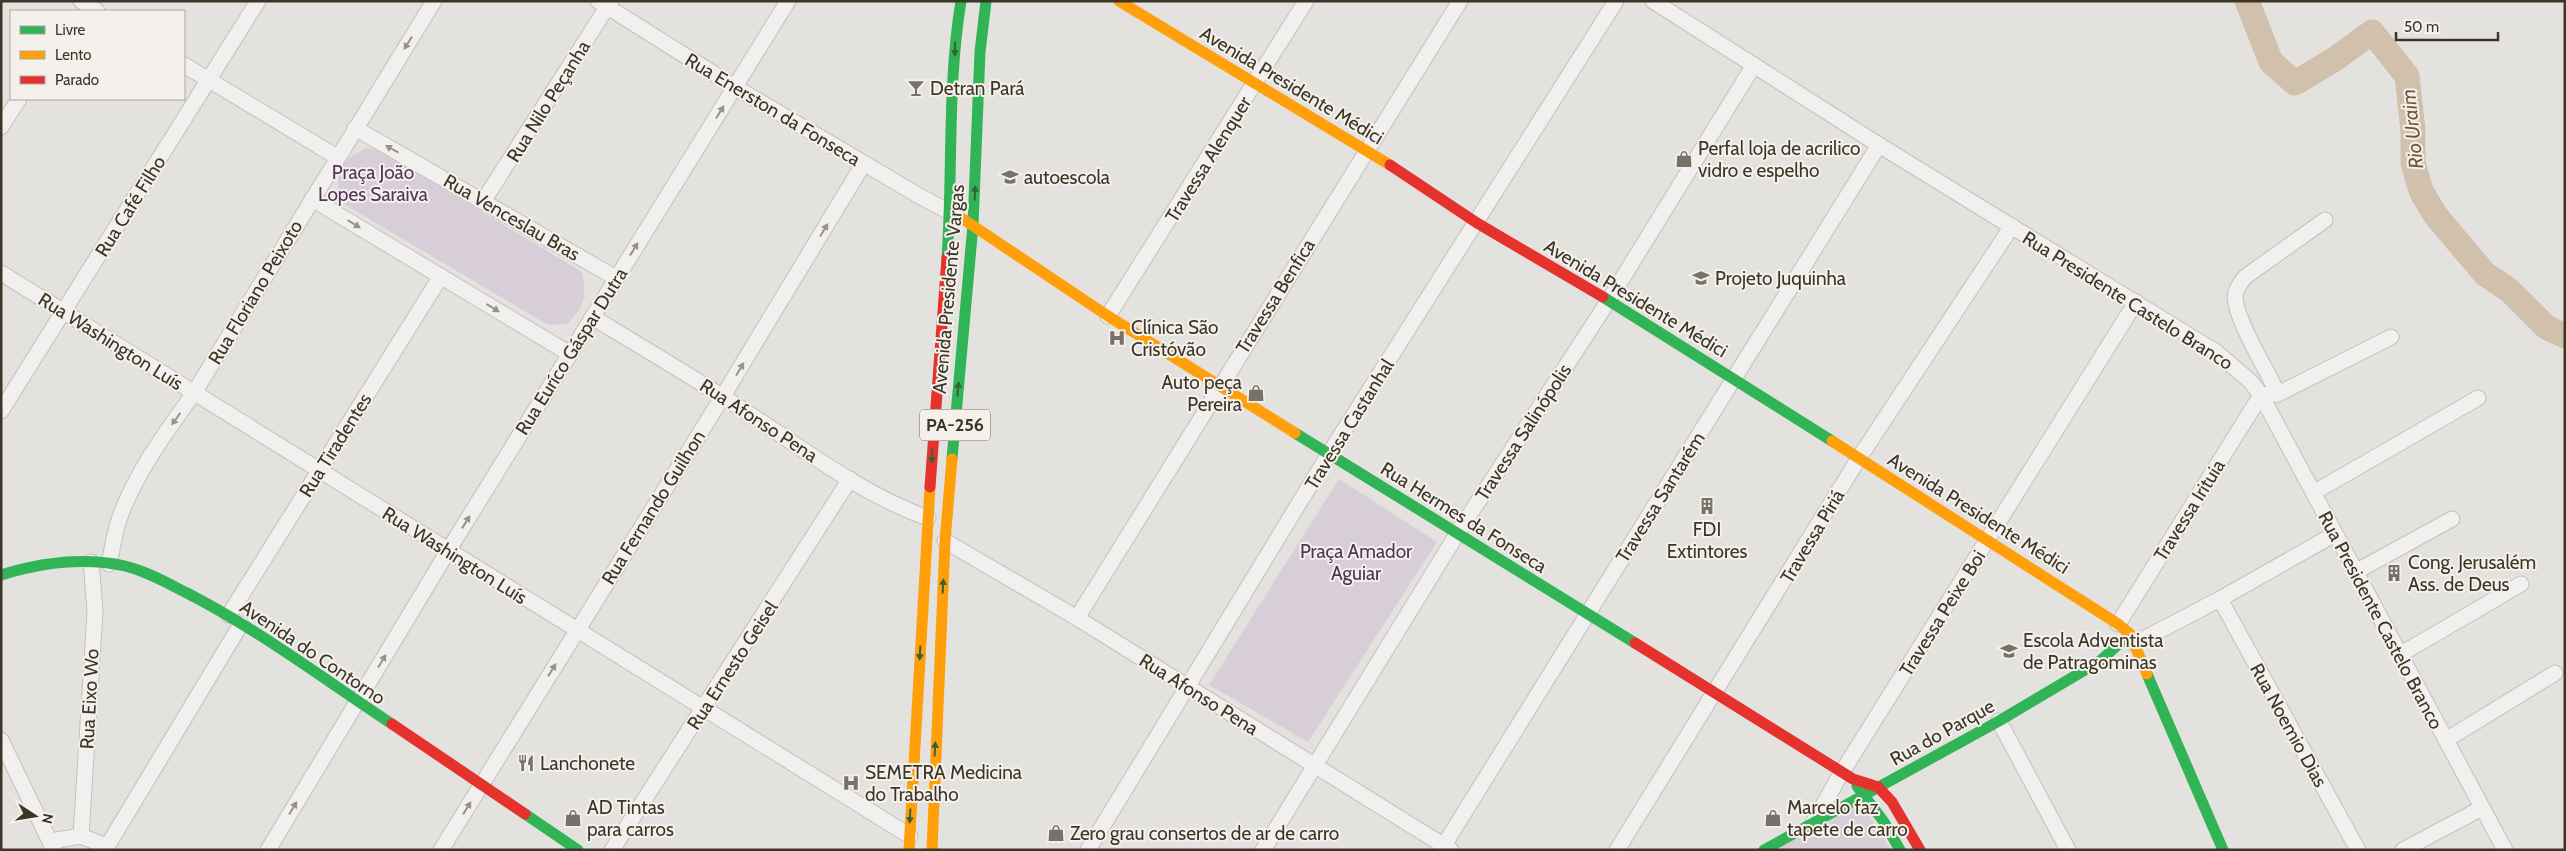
<svg xmlns="http://www.w3.org/2000/svg" width="2566" height="851" font-family="Cabin,sans-serif">
<style>
.green{fill:#d7ced7}
.lines{fill:none;stroke-linecap:round;stroke-linejoin:round}
.river{stroke:#d0c0ac;stroke-width:25}
.street-casing{stroke:#c2c0bd;stroke-width:17}
.street{stroke:#f1f0ee;stroke-width:15}
.fast{stroke:#30b455;stroke-width:11}
.slow{stroke:#ff9f0a;stroke-width:11}
.jam{stroke:#e5322d;stroke-width:11}
.oneway{fill:#97928a}
.oneway2{fill:#386136}
.labels{text-anchor:middle;stroke-width:4;stroke-linejoin:round;paint-order:stroke}
.shield{fill:#f4f1ec;stroke:#746d61;stroke-width:1}
.shield-label{font-size:18px;font-weight:bold;fill:#3d3526}
.street-label{font-size:19px;fill:#3d3526;stroke:#f4f1ec}
.poi-label{font-size:19px;fill:#3d3526;stroke:#f4f1ec;text-anchor:start}
.park-label{font-size:19px;fill:#533359;stroke:#f4f1ec}
.water-label{font-size:20px;font-style:italic;fill:#715630;stroke:#f4f1ec}
</style>
<rect width="100%" height="100%" fill="#e4e2df"/>
<g class="green">
<path d="M367,148L379,150L582,272C587,298 585,304 567,324L548,325L339,201C335,172 340,159 367,148Z"/>
<polygon points="1339,479 1437,542 1308,742 1209,685"/>
<polygon points="1860,802 1891,850 1776,850"/>
</g>
<g class="lines">
<polyline class="river" points="2247,1 2271,62 2295,83 2335,59 2372,32 2407,76 2413,130 2413,163 2421,191 2436,216 2485,274 2509,290 2546,327 2565,336"/>
<g class="street-casing">
<g id="street">
<polyline points="81,1 97,11"/>
<polyline points="598,1 735,87 921,197 950,212"/>
<polyline points="1653,1 1879,145 2216,352 2250,381 2261,395 2505,850"/>
<polyline points="184,65 337,157"/>
<polyline points="1,127 19,99"/>
<polyline points="355,128 616,278"/>
<polyline points="312,199 570,354"/>
<polyline points="484,200 611,1"/>
<polyline points="1,273 910,836"/>
<polyline points="1108,316 1306,1"/>
<path d="M592,317C647,350 703,383 757,419C812,455 866,496 928,518"/>
<path d="M2278,394C2267,370 2237,322 2235,298C2235,290 2240,283 2245,277L2325,220"/>
<polyline points="1,411 258,1"/>
<polyline points="2313,493 2478,398"/>
<polyline points="945,541 1077,618 1451,850"/>
<path d="M109,564C112,550 114,536 118,523C133,476 166,432 194,393L434,1"/>
<polyline points="2357,571 2452,519"/>
<polyline points="2220,599 2358,850"/>
<polyline points="229,615 441,276"/>
<polyline points="1077,618 1460,1"/>
<polyline points="2118,624 2261,395 2278,394 2391,337"/>
<polyline points="2134,644 2220,599 2335,534"/>
<polyline points="2401,654 2521,584"/>
<polyline points="1999,721 2068,850"/>
<polyline points="1,740 54,850"/>
<polyline points="2446,740 2555,673"/>
<polyline points="1814,821 1842,772 2136,302"/>
<polyline points="81,836 95,611 91,562"/>
<polyline points="51,841 81,836 106,846"/>
<polyline points="105,850 241,624"/>
<polyline points="268,850 448,551 788,1"/>
<polyline points="441,850 723,396 864,163"/>
<polyline points="612,850 850,479"/>
<polyline points="1088,850 1329,454 1616,1"/>
<polyline points="1263,850 1457,534 1609,300 1754,65"/>
<polyline points="1441,850 1879,145"/>
<polyline points="1617,850 1859,458 2012,226"/>
<polyline points="2403,850 2482,808"/>
</g>
</g>
<use href="#street" class="street"/>
<g class="fast">
<path d="M947,258C953,172 947,86 961,1"/>
<polyline points="1603,297 1832,441"/>
<polyline points="1295,433 1635,643"/>
<polyline points="952,459 973,225 980,52 986,1"/>
<path d="M1,575C40,563 84,557 125,566C146,571 167,583 187,593C259,630 324,679 392,724"/>
<polyline points="2147,674 2223,850"/>
<polyline points="1857,786 1884,822 1900,850"/>
<polyline points="525,814 578,850"/>
<polyline points="1764,850 1999,721 2100,661 2130,634"/>
</g>
<g class="slow">
<polyline points="1119,1 1390,165"/>
<polyline points="960,217 1108,316 1295,433"/>
<polyline points="1832,441 2118,624 2130,634 2147,674"/>
<polyline points="909,850 930,487"/>
<polyline points="932,850 945,541 952,459"/>
</g>
<g class="jam">
<polyline points="1390,165 1477,223 1603,297"/>
<polyline points="930,487 947,258"/>
<polyline points="1635,643 1853,779 1878,787 1892,802 1920,850"/>
<polyline points="392,724 525,814"/>
</g>
</g>
<defs><path id="oneway-solid" d="M-6-.8H1V-3.2L6.5 0L1 3.2V.8H-6Z" transform="scale(1.25)"/></defs>
<g class="oneway">
<use href="#oneway-solid" transform="translate(408 43) rotate(122)"/>
<use href="#oneway-solid" transform="translate(720 112) rotate(-58)"/>
<use href="#oneway-solid" transform="translate(392 149) rotate(-151)"/>
<use href="#oneway-solid" transform="translate(354 224) rotate(31)"/>
<use href="#oneway-solid" transform="translate(824 230) rotate(-59)"/>
<use href="#oneway-solid" transform="translate(634 249) rotate(-58)"/>
<use href="#oneway-solid" transform="translate(493 308) rotate(31)"/>
<use href="#oneway-solid" transform="translate(740 369) rotate(-59)"/>
<use href="#oneway-solid" transform="translate(176 419) rotate(126)"/>
<use href="#oneway-solid" transform="translate(466 522) rotate(-58)"/>
<use href="#oneway-solid" transform="translate(382 661) rotate(-59)"/>
<use href="#oneway-solid" transform="translate(552 670) rotate(-58)"/>
<use href="#oneway-solid" transform="translate(293 808) rotate(-59)"/>
<use href="#oneway-solid" transform="translate(467 808) rotate(-58)"/>
</g>
<g class="oneway2">
<use href="#oneway-solid" transform="translate(955 49) rotate(91)"/>
<use href="#oneway-solid" transform="translate(975 193) rotate(-88)"/>
<use href="#oneway-solid" transform="translate(958 389) rotate(-85)"/>
<use href="#oneway-solid" transform="translate(932 456) rotate(93)"/>
<use href="#oneway-solid" transform="translate(943 586) rotate(-87)"/>
<use href="#oneway-solid" transform="translate(920 653) rotate(93)"/>
<use href="#oneway-solid" transform="translate(935 749) rotate(-87)"/>
<use href="#oneway-solid" transform="translate(910 816) rotate(93)"/>
</g>
<defs>
<g id="bar-bare" transform="scale(1.35)"><path d="M-6-5H6L.8 .8V4.5H3.5V6h-7V4.5H-.8V.8Z" fill="#777267" stroke="#f4f1ec" stroke-width="2.5" paint-order="stroke"/></g>
<g id="shop-bare" transform="scale(1.35)"><path d="M-5-2.5h2.3a2.7 3.5 0 0 1 5.4 0H5L5.5 6h-11ZM-1.5-2.5h3a1.5 2.3 0 0 0-3 0Z" fill="#777267" stroke="#f4f1ec" stroke-width="2.5" paint-order="stroke"/></g>
<g id="school-bare" transform="scale(1.35)"><path d="M0-5L7-2L0 1L-7-2ZM-4 1L0 2.5L4 1V4Q0 6-4 4Z" fill="#777267" stroke="#f4f1ec" stroke-width="2.5" paint-order="stroke"/></g>
<g id="hospital-bare" transform="scale(1.35)"><path d="M-5-5h3v3.5h4V-5h3V5h-3V1.5h-4V5h-3Z" fill="#777267" stroke="#f4f1ec" stroke-width="2.5" paint-order="stroke"/></g>
<g id="building-bare" transform="scale(1.35)"><path d="M-4-6H4V6H1V3H-1V6H-4ZM-2.5-4.3h1.7v1.8h-1.7ZM.8-4.3h1.7v1.8H.8ZM-2.5-1h1.7V.8h-1.7ZM.8-1h1.7V.8H.8Z" fill="#777267" stroke="#f4f1ec" stroke-width="2.5" paint-order="stroke"/></g>
<g id="restaurant-bare" transform="scale(1.35)"><path d="M-5-6h1v4h1v-4h1v4h1v-4h1v5L-1.5 .5V6h-2V.5L-5-1ZM5-6V6H3V1.5H1.5Q1.5-4 5-6Z" fill="#777267" stroke="#f4f1ec" stroke-width="2.5" paint-order="stroke"/></g>
</defs>
<g fill-rule="evenodd">
<use href="#bar-bare" x="916" y="88"/>
<use href="#shop-bare" x="1684" y="159"/>
<use href="#school-bare" x="1010" y="177"/>
<use href="#school-bare" x="1701" y="278"/>
<use href="#hospital-bare" x="1117" y="338"/>
<use href="#shop-bare" x="1256" y="393"/>
<use href="#building-bare" x="1707" y="506"/>
<use href="#building-bare" x="2394" y="573"/>
<use href="#school-bare" x="2009" y="651"/>
<use href="#restaurant-bare" x="526" y="763"/>
<use href="#hospital-bare" x="851" y="783"/>
<use href="#shop-bare" x="573" y="818"/>
<use href="#shop-bare" x="1773" y="818"/>
<use href="#shop-bare" x="1056" y="833"/>
</g>
<g class="labels">
<rect class="shield" x="920" y="409.5" width="70" height="31" rx="4"/>
<g class="shield-label">
<text x="955" y="431">PA-256</text>
</g>
<g class="street-label">
<text transform="translate(1292 85) rotate(31)" y="7">Avenida Presidente Médici</text>
<text transform="translate(548 101) rotate(-58)" y="7">Rua Nilo Peçanha</text>
<text transform="translate(773 109) rotate(31)" y="7">Rua Enerston da Fonseca</text>
<text transform="translate(1208 159) rotate(-58)" y="7">Travessa Alenquer</text>
<text transform="translate(130 206) rotate(-58)" y="7">Rua Café Filho</text>
<text transform="translate(512 217) rotate(30)" y="7">Rua Venceslau Bras</text>
<text transform="translate(948 289) rotate(-85)" y="7">Avenida Presidente Vargas</text>
<text transform="translate(255 292) rotate(-59)" y="7">Rua Floriano Peixoto</text>
<text transform="translate(1275 296) rotate(-58)" y="7">Travessa Benfica</text>
<text transform="translate(1636 298) rotate(31)" y="7">Avenida Presidente Médici</text>
<text transform="translate(2128 300) rotate(32)" y="7">Rua Presidente Castelo Branco</text>
<text transform="translate(111 341) rotate(32)" y="7">Rua Washington Luís</text>
<text transform="translate(571 351) rotate(-58)" y="7">Rua Euríco Gáspar Dutra</text>
<text transform="translate(759 420) rotate(33)" y="7">Rua Afonso Pena</text>
<text transform="translate(1349 424) rotate(-58)" y="7">Travessa Castanhal</text>
<text transform="translate(1523 432) rotate(-57)" y="7">Travessa Salinópolis</text>
<text transform="translate(335 445) rotate(-58)" y="7">Rua Tiradentes</text>
<text transform="translate(1660 497) rotate(-58)" y="7">Travessa Santarém</text>
<text transform="translate(653 507) rotate(-58)" y="7">Rua Fernando Guilhon</text>
<text transform="translate(2189 510) rotate(-58)" y="7">Travessa Irituia</text>
<text transform="translate(1979 513) rotate(32)" y="7">Avenida Presidente Médici</text>
<text transform="translate(1464 517) rotate(32)" y="7">Rua Hermes da Fonseca</text>
<text transform="translate(1812 536) rotate(-59)" y="7">Travessa Piriá</text>
<text transform="translate(455 555) rotate(32)" y="7">Rua Washington Luís</text>
<text transform="translate(1942 613) rotate(-58)" y="7">Travessa Peixe Boi</text>
<text transform="translate(2381 620) rotate(62)" y="7">Rua Presidente Castelo Branco</text>
<text transform="translate(313 652) rotate(34)" y="7">Avenida do Contorno</text>
<text transform="translate(732 665) rotate(-57)" y="7">Rua Ernesto Geisel</text>
<text transform="translate(1199 694) rotate(32)" y="7">Rua Afonso Pena</text>
<text transform="translate(89 699) rotate(-87)" y="7">Rua Eixo Wo</text>
<text transform="translate(2289 725) rotate(61)" y="7">Rua Noemio Dias</text>
<text transform="translate(1942 732) rotate(-29)" y="7">Rua do Parque</text>
</g>
<g class="poi-label">
<text x="930" y="95">Detran Pará</text>
<text x="1698" y="155">Perfal loja de acrilico<tspan x="1698" dy="22">vidro e espelho</tspan></text>
<text x="1024" y="184">autoescola</text>
<text x="1715" y="285">Projeto Juquinha</text>
<text x="1131" y="334">Clínica São<tspan x="1131" dy="22">Cristóvão</tspan></text>
<text x="1242" y="389" text-anchor="end">Auto peça<tspan x="1242" dy="22">Pereira</tspan></text>
<text x="1707" y="536" text-anchor="middle">FDI<tspan x="1707" dy="22">Extintores</tspan></text>
<text x="2408" y="569">Cong. Jerusalém<tspan x="2408" dy="22">Ass. de Deus</tspan></text>
<text x="2023" y="647">Escola Adventista<tspan x="2023" dy="22">de Patragominas</tspan></text>
<text x="540" y="770">Lanchonete</text>
<text x="865" y="779">SEMETRA Medicina<tspan x="865" dy="22">do Trabalho</tspan></text>
<text x="587" y="814">AD Tintas<tspan x="587" dy="22">para carros</tspan></text>
<text x="1787" y="814">Marcelo faz<tspan x="1787" dy="22">tapete de carro</tspan></text>
<text x="1070" y="840">Zero grau consertos de ar de carro</text>
</g>
<g class="park-label">
<text x="373" y="179">Praça João<tspan x="373" dy="22">Lopes Saraiva</tspan></text>
<text x="1356" y="558">Praça Amador<tspan x="1356" dy="22">Aguiar</tspan></text>
</g>
<g class="water-label">
<text transform="translate(2412 129) rotate(-96)" y="7">Rio Uraim</text>
</g>
</g>
<rect width="2566" height="851" fill="none" stroke="#3d3526" stroke-width="5"/>
<rect x="10" y="10" width="175" height="90" fill="#f4f1ec" stroke="#aba69d"/>
<rect x="20" y="26" width="25" height="8" fill="#30b455" stroke="#aba69d"/>
<text x="55" y="35" font-size="15" fill="#3d3526">Livre</text>
<rect x="20" y="51" width="25" height="8" fill="#ff9f0a" stroke="#aba69d"/>
<text x="55" y="60" font-size="15" fill="#3d3526">Lento</text>
<rect x="20" y="76" width="25" height="8" fill="#e5322d" stroke="#aba69d"/>
<text x="55" y="85" font-size="15" fill="#3d3526">Parado</text>
<g transform="translate(35 816) rotate(102)" stroke="#f4f1ec" stroke-width="4" paint-order="stroke">
<path d="M0-4L9 19L0 12L-9 19Z" fill="#3d3526"/>
<text y="-8" font-size="14" font-weight="bold" text-anchor="middle" fill="#3d3526">N</text>
</g>
<path d="M2396 32v8h102v-8" fill="none" stroke="#3d3526" stroke-width="2.5"/>
<text x="2404" y="32" font-size="15" fill="#3d3526" stroke="#f4f1ec" stroke-width="4" paint-order="stroke">50 m</text>
</svg>
